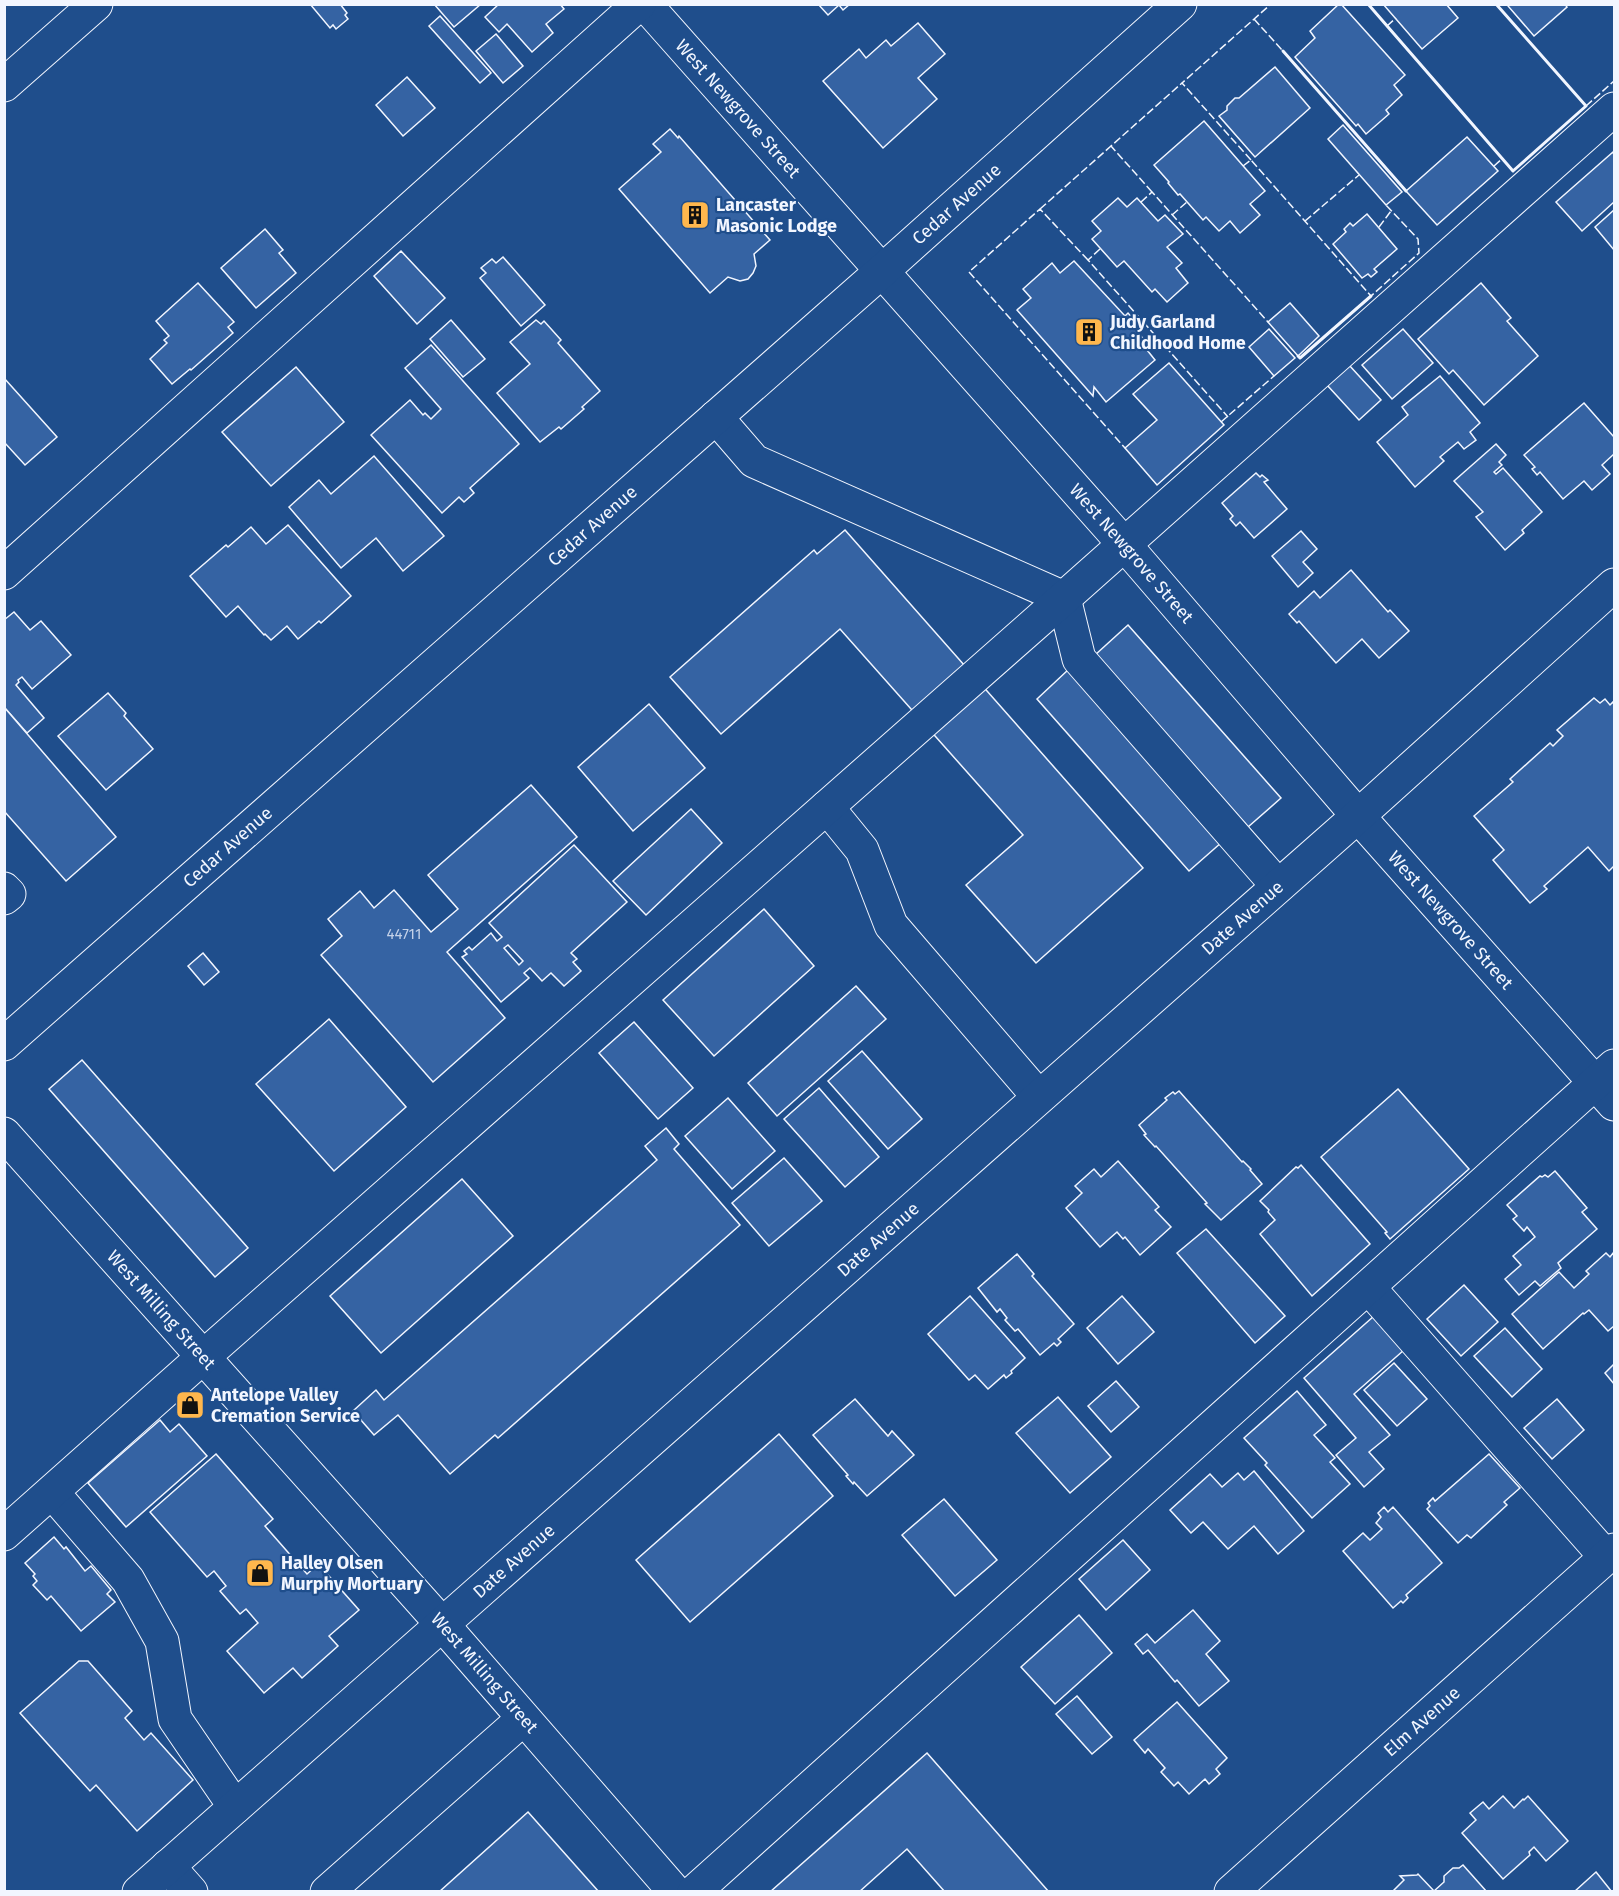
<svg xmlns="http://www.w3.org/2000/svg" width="1619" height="1896" font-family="'Fira Sans',sans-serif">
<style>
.building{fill:#3563a3;stroke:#f2f6ff;stroke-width:1.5;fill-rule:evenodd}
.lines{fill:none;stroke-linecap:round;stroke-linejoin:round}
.minor-casing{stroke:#f2f6ff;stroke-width:35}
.minor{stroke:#1f4e8c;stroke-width:33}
.fence{stroke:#f2f6ff;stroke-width:1.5;stroke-dasharray:8 3;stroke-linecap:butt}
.wall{stroke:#f2f6ff;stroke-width:3}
.labels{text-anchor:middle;stroke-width:4.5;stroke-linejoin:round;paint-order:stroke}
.number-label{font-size:15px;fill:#c3d1e8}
.street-label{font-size:18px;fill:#f2f6ff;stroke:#1f4e8c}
.poi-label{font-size:18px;font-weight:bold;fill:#f2f6ff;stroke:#1f4e8c;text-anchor:start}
</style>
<rect width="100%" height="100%" fill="#1f4e8c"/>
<g class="building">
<polygon points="310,4 340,4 347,13 345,15 348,19 336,29 333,25 330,28"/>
<polygon points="434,4 481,4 454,27"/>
<polygon points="499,4 560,4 564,9 546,24 553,33 532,52 507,24 499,32 485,17"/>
<polygon points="818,4 850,4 843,10 839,5 828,15"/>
<polygon points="1339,4 1341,4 1405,75 1394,85 1402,95 1386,110 1389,114 1366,134 1358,124 1356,126 1295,57 1315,38 1310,31"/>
<polygon points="1383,4 1446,4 1458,18 1422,49"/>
<polygon points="1509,4 1565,4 1567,7 1534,36 1508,6"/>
<polygon points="440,16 491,73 480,83 429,26"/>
<polygon points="918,23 945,54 918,78 937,99 883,148 823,81 859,49 866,58 886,40 891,46"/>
<polygon points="496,34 523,66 503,83 476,51"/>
<polygon points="1275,67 1310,108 1255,157 1219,116 1227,110 1227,106 1235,98 1239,98"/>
<polygon points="407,77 435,108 403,136 376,105"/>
<polygon points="1204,121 1265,191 1250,204 1260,215 1240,233 1230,221 1219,231 1206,217 1203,220 1180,194 1178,195 1168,183 1169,182 1154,165"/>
<polygon points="1343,125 1402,192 1386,205 1328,139"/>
<polygon points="670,129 678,138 679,136 770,240 754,254 756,266 753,273 748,279 740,281 728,277 710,293 619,189 661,152 653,144"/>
<polygon points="1467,137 1498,171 1437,225 1406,191"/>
<polygon points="1613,152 1614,155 1614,202 1582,231 1556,202"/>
<polygon points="1118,198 1127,207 1137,198 1158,221 1165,215 1183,234 1167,247 1182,263 1176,268 1188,283 1167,302 1155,289 1152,292 1124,261 1117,267 1092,239 1101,231 1092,221"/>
<polygon points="1614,210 1614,250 1595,227"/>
<polygon points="1367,214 1397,249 1374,269 1377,272 1371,277 1368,274 1362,278 1333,244 1346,232 1344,229 1350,223 1353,226"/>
<polygon points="265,229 283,250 279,253 296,273 256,308 221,268"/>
<polygon points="401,251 445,298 417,324 374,276"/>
<polygon points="503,257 545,305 521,326 480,278 486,273 481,268 492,259 496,263"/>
<polygon points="1074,261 1125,316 1128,313 1143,330 1139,334 1150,346 1143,345 1155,360 1106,402 1094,387 1093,396 1017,310 1031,298 1023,289 1052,263 1060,273"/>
<polygon points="198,283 234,322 228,327 233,333 191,370 190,369 172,384 150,359 167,343 164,340 169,336 156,321"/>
<polygon points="1481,283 1511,318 1507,321 1538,356 1484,405 1453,370 1449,374 1418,339"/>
<polygon points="1290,303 1319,336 1298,356 1268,322"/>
<polygon points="451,320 485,359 463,377 430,339"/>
<polygon points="536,320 541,324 544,321 561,340 558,343 600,391 582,407 584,409 561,429 559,427 540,442 497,393 530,364 510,342"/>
<polygon points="1269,329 1295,358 1274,376 1249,347"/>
<polygon points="1403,329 1433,363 1392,399 1362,365"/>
<polygon points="431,345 519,444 470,488 474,493 464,502 459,497 442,513 371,435 410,400 423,415 425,413 431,419 441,409 405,368"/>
<polygon points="1169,363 1224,425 1157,485 1125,448 1157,420 1133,394"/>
<polygon points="1349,365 1381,400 1359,420 1327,385"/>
<polygon points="296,367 344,422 271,486 222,432"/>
<polygon points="1440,376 1480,423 1470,432 1476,440 1464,449 1458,442 1440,457 1444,461 1415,487 1377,442 1408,415 1402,407"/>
<polygon points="4,378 57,437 25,465 4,442"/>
<polygon points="1584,403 1614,437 1614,454 1602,465 1610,474 1592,490 1584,481 1563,499 1540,472 1537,475 1532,469 1535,467 1524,455"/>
<polygon points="1496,444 1506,455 1499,462 1502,465 1494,472 1496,474 1503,468 1542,512 1522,530 1524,533 1505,550 1476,517 1483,512 1454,481"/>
<polygon points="374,456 444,536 403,571 376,538 341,568 289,507 319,480 331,494"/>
<polygon points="1256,473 1260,477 1262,475 1268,480 1264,482 1287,509 1254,538 1240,522 1236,526 1230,519 1233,516 1222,503"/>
<polygon points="288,525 351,596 321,623 319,621 298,639 287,626 271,640 265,634 264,635 238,606 226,617 190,576 226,545 228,547 251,527 266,544"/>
<polygon points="845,530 1143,868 1036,963 966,885 1023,835 840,629 721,734 670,677 814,550 817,554"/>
<polygon points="1301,531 1317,549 1303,562 1313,573 1298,587 1272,556"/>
<polygon points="1351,570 1388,612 1390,610 1409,631 1379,658 1362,639 1336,663 1299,621 1297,623 1289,614 1314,591 1320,598"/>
<polygon points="14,612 30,630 41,621 71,655 32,689 22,677 18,680 19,682 16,685 44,718 27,733 4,707 4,620"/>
<polygon points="1128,625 1281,798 1248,827 1095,655"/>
<polygon points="1069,669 1222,842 1189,871 1037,699"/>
<polygon points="108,693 126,713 124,716 153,749 106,790 58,736"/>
<polygon points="1594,698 1600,703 1605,699 1610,705 1613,702 1614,705 1614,866 1609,871 1588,847 1544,886 1547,889 1530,903 1493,860 1504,850 1474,816 1513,782 1510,779 1550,743 1553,746 1563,736 1557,730"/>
<polygon points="649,704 705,768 633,831 578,767"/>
<polygon points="4,707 116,837 66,881 4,811"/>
<polygon points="531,785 577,837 447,952 505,1018 433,1082 321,955 342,936 328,919 360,891 374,908 394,890 431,932 458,909 428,875"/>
<polygon points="691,809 722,843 646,915 613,881"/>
<path d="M574,845L627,902L571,953L577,959L573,962L581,971L564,986L551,973L542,981L530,968L524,973L529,978L501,1002L462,957L467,954L464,951L469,947L472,950L491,933L497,941L502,937L489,923ZM508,945L523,961L519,965L504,948Z"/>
<polygon points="764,909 814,966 714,1056 663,1000"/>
<polygon points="203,953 219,972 204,985 188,966"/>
<polygon points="856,986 886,1019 777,1116 748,1083"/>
<polygon points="329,1019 406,1107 334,1171 256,1084"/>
<polygon points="634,1022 693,1088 658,1119 599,1053"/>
<polygon points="862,1051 922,1119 888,1149 828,1081"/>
<polygon points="82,1060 248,1248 215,1277 49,1089"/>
<polygon points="819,1088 879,1157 845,1187 784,1119"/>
<polygon points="1398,1089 1469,1169 1390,1239 1385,1233 1387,1232 1321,1157"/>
<polygon points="1179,1091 1242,1162 1243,1161 1251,1169 1250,1170 1262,1184 1221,1220 1205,1204 1207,1203 1156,1146 1155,1147 1144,1135 1146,1134 1139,1125 1167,1100 1165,1098 1173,1092 1175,1094"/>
<polygon points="728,1098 775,1151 732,1189 685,1136"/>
<polygon points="666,1128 679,1144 674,1149 740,1225 498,1438 495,1435 450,1474 398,1415 374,1435 353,1411 376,1390 384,1400 657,1160 645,1146"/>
<polygon points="784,1158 822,1201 769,1246 732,1203"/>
<polygon points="1118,1161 1159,1207 1155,1210 1171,1227 1140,1255 1125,1237 1123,1239 1117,1232 1100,1247 1066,1208 1082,1193 1075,1186 1094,1169 1101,1177"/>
<polygon points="1301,1165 1370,1244 1312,1296 1260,1234 1275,1220 1268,1212 1269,1210 1260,1201 1296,1167 1298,1168"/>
<polygon points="1555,1171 1587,1208 1582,1212 1597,1229 1558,1263 1561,1268 1540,1286 1535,1281 1519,1295 1505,1279 1521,1265 1513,1256 1535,1237 1527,1227 1524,1231 1513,1219 1517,1216 1507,1205 1540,1176 1542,1177 1545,1175 1548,1177"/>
<polygon points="462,1179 513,1236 381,1353 330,1296"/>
<polygon points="1206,1229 1285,1316 1255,1343 1177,1253"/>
<polygon points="1614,1252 1614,1326 1608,1331 1589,1310 1584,1314 1583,1313 1543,1349 1512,1314 1559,1272 1574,1288 1589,1274 1586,1271 1606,1253 1610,1257"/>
<polygon points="1017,1254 1034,1274 1032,1276 1074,1324 1058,1339 1061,1342 1057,1346 1054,1343 1040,1355 1018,1329 1015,1331 1005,1320 1007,1318 1000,1309 997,1312 978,1288"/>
<polygon points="1464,1285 1498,1322 1461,1356 1427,1319"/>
<polygon points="970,1296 1025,1358 1011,1371 1012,1373 1006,1378 1004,1375 988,1389 975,1375 969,1380 928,1334"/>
<polygon points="1122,1296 1154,1332 1118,1364 1087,1328"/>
<polygon points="1374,1316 1404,1350 1354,1394 1390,1435 1369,1452 1384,1469 1364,1487 1336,1455 1356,1438 1304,1378"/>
<polygon points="1505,1328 1542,1369 1512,1397 1474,1356"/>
<polygon points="1394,1363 1427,1399 1397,1426 1364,1390"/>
<polygon points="1614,1364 1614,1384 1605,1373"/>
<polygon points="1116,1381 1139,1407 1111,1432 1088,1406"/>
<polygon points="1297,1391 1326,1425 1314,1435 1335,1458 1330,1462 1350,1484 1312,1518 1265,1465 1267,1463 1244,1438"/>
<polygon points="1058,1397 1111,1457 1070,1493 1016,1433"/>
<polygon points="855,1399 888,1436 892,1431 914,1455 867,1496 854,1482 853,1484 846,1476 848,1475 813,1435"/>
<polygon points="1557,1399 1584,1430 1552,1459 1524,1428"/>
<polygon points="160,1420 170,1432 179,1424 207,1456 126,1527 88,1483"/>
<polygon points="779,1434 833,1496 690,1622 636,1560"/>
<polygon points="216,1454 273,1519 265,1526 307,1574 316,1566 319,1570 321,1567 359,1610 329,1636 338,1646 302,1678 293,1668 264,1693 227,1651 258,1623 246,1609 240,1614 220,1591 226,1586 214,1571 207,1577 150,1512"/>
<polygon points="1489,1454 1520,1488 1504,1502 1507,1505 1471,1538 1467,1535 1458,1543 1427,1509 1430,1506 1428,1503 1433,1498 1435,1501"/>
<polygon points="1254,1471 1304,1531 1278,1554 1254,1526 1228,1549 1203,1522 1191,1533 1170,1510 1210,1474 1222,1487 1238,1473 1244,1480"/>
<polygon points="944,1499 997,1560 955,1596 902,1535"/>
<polygon points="1384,1507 1388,1512 1393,1507 1442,1563 1406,1595 1408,1598 1403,1603 1401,1601 1393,1608 1343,1551 1363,1533 1370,1540 1382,1529 1376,1523 1381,1517 1378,1513"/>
<polygon points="54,1537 64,1549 66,1547 85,1571 91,1566 111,1590 107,1594 115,1602 81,1631 51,1596 47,1600 33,1585 37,1581 33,1576 35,1574 25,1563"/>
<polygon points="1123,1540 1150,1570 1106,1610 1079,1579"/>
<polygon points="1193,1610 1220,1641 1206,1654 1229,1681 1199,1706 1177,1680 1175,1682 1148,1650 1143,1654 1135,1644 1147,1634 1155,1643"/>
<polygon points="1079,1615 1112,1653 1055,1704 1021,1667"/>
<polygon points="79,1661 88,1661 132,1711 125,1718 144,1740 151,1733 193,1780 137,1831 96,1785 90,1791 20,1713"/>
<polygon points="1077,1696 1112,1737 1092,1754 1056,1714"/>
<polygon points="1177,1702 1227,1758 1216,1769 1220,1774 1209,1784 1205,1779 1189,1794 1178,1782 1174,1786 1161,1772 1165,1768 1148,1749 1145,1753 1134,1740"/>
<polygon points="927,1753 1049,1892 945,1892 907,1849 859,1892 770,1892"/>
<polygon points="1503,1796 1514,1808 1523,1799 1524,1800 1528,1796 1568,1841 1546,1861 1534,1847 1529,1852 1530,1855 1503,1879 1462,1833 1476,1820 1470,1813 1483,1802 1489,1809"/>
<polygon points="528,1812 599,1892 439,1892"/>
<polygon points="1463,1865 1487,1892 1392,1892 1404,1880 1400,1876 1417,1875 1418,1874 1434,1891 1444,1882 1444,1876 1453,1868 1459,1868"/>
<polygon points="1596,1872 1612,1892 1574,1892"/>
</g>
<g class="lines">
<g class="minor-casing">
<g id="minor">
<path id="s1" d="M645,4L1124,544L1358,816L1614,1104"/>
<polyline points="4,85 96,4"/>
<polyline points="716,417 754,461 1064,598"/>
<polyline points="4,573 639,4"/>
<polyline points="1064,598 1079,659 1278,886"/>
<polyline points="827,807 862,850 891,925 1039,1097"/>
<polyline points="4,889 9,894 4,898"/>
<path id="s2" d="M4,1044L882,271L1180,4"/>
<path id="s3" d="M4,1134L442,1624L675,1892"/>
<polyline points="1369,1288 1606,1557"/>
<polyline points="52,1492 128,1580 162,1641 175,1719 235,1807"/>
<polyline points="4,1534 203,1357 1064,598 1614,109"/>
<polyline points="168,1866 191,1892"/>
<path id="s4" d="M139,1892L1358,816L1614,585"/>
<polyline points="327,1892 523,1719"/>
<polyline points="694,1892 1614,1066"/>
<path id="s5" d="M1231,1892L1614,1550"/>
</g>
</g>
<use href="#minor" class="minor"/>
<g class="fence">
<polyline points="1254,19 1283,51"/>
<polyline points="1387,26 1396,18"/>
<polyline points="1586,106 1614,81"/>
<polyline points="1251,160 1182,83 1271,4"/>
<polyline points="1243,166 1251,160 1371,296 1419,253 1418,239 1386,205"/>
<polyline points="1494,166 1503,158"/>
<polyline points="1152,192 1111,146 1182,83"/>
<polyline points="1141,202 1152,192 1268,322"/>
<polyline points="1040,209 1111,146"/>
<polyline points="1172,215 1187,202"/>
<polyline points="1305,221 1359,175"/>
<polyline points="1379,227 1391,211"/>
<polyline points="1100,249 1088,260 1228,417"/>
<polyline points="1088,260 1040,209 969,272 1125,448"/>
<polyline points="1221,422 1274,376"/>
</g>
<g class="wall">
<polyline points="1368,4 1513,171 1586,106 1496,4"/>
<polyline points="1283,51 1406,191"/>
<polyline points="1298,356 1300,358 1371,296"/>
</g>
</g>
<defs>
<g id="building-square" transform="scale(1.5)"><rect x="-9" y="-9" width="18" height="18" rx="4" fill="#ffb74d" stroke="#1f4e8c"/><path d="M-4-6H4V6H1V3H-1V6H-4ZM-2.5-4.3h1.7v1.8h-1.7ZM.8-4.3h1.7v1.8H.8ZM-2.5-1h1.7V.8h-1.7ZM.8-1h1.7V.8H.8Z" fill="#111"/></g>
<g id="shop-square" transform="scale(1.5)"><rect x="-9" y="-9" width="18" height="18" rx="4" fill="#ffb74d" stroke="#1f4e8c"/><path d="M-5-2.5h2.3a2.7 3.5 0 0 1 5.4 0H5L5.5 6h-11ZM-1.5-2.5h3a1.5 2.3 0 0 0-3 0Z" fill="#111"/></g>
</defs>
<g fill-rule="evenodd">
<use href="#building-square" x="695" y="215"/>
<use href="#building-square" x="1089" y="332"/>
<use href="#shop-square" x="190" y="1405"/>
<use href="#shop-square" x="260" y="1573"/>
</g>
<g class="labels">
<g class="number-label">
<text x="404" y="939">44711</text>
</g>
<g class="street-label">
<text dy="6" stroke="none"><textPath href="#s1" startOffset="140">West Newgrove Street</textPath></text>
<text dy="6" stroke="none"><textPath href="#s2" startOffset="1270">Cedar Avenue</textPath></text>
<text dy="6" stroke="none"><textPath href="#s2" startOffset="784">Cedar Avenue</textPath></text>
<text dy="6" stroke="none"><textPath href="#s1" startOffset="734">West Newgrove Street</textPath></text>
<text dy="6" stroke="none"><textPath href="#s2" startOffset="298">Cedar Avenue</textPath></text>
<text dy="6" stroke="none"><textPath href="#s4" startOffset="1472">Date Avenue</textPath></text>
<text dy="6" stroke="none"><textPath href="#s1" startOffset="1220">West Newgrove Street</textPath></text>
<text dy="6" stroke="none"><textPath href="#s4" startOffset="986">Date Avenue</textPath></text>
<text dy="6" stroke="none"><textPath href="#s3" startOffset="236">West Milling Street</textPath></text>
<text dy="6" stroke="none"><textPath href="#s4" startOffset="500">Date Avenue</textPath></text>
<text dy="6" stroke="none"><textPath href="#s3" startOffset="722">West Milling Street</textPath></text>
<text dy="6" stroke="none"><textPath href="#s5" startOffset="256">Elm Avenue</textPath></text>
</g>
<g class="poi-label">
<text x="716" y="211">Lancaster<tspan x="716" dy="21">Masonic Lodge</tspan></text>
<text x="1110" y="328">Judy Garland<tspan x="1110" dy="21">Childhood Home</tspan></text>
<text x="211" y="1401">Antelope Valley<tspan x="211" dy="21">Cremation Service</tspan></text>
<text x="281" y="1569">Halley Olsen<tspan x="281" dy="21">Murphy Mortuary</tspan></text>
</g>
</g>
<rect width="1619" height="1896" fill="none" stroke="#f2f6ff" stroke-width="12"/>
</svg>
